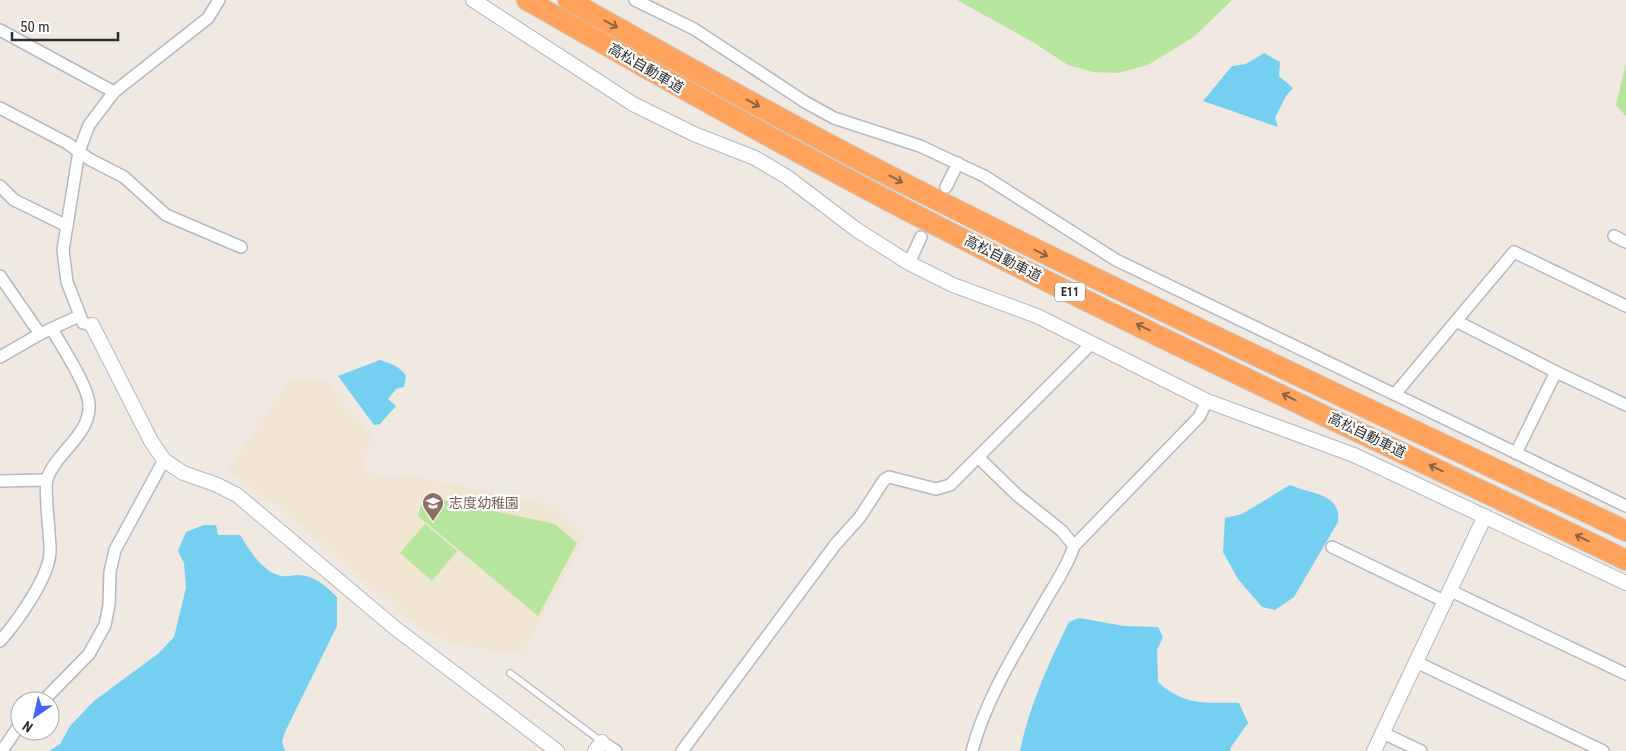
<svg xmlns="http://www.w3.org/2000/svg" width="1626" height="751" font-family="'Roboto Condensed','Noto Sans JP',sans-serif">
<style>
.education{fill:#f0e6d1}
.green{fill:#b6e59e}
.water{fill:#75cff0}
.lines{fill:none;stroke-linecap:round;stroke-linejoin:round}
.service-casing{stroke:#b4b7c1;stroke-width:8}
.minor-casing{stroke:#b4b7c1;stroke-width:14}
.tertiary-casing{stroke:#b4b7c1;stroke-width:16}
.motorway-casing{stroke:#c9c9c9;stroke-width:22}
.service{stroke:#fff;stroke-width:5.5}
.minor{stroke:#fff;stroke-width:11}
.tertiary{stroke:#fff;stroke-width:14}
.motorway{stroke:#ffa35c;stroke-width:20}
.oneway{stroke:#8c6343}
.labels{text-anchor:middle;stroke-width:4.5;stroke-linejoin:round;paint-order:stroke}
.shield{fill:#fff;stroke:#6d6d6d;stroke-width:1}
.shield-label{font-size:12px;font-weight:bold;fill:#2e2e2e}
.street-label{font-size:14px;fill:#2e2e2e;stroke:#fff}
.education-label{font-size:14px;fill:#785e54;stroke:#fff;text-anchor:start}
</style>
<rect width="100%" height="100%" fill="#efe9e1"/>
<polygon class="education" points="323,378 372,437 361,468 381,479 411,476 551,505 584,538 526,648 516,654 462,646 425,632 279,507 227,471 290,380"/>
<g class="green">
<polygon points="957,0 1232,0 1195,36 1148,65 1117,73 1093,72 1068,65 1031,41"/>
<polygon points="1626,63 1626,116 1616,105"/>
<polygon points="424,496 555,524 577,543 538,616 418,516"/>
<polygon points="425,524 457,551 432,581 400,553"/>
</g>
<g class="water">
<polygon points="1264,53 1280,62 1279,76 1293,88 1286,96 1275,118 1278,127 1203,101 1232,66 1246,64"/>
<path d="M380,360C390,363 401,367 406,376L404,387L396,389L388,399L396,406L380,424L374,425L338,376Z"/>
<path d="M1290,485C1310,494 1342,493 1338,522L1294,597L1275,610L1262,607L1238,579L1223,552L1225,518L1242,514Z"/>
<path d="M204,525H216L218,535H240C249,549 258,565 273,573C282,578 288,576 296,575C313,574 326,586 337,597V626L285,732L282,742L285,751H49L60,744L70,726L94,701L159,653L174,637L186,588L184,563L178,551L186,532Z"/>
<path d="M1079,618L1124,626L1158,627L1163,637L1157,650L1158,682C1186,707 1205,702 1239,703L1248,723L1231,747L1230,751H1020C1029,707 1049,662 1069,622Z"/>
</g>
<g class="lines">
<g class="service-casing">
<polyline id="service" points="510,673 602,742"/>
</g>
<g class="minor-casing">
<g id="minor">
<polyline points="635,0 694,29 805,102 834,118 920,146 984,176 1116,260 1626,506"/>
<polyline points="0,30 114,92"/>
<polyline points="0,108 67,143 89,159 124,177 166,215 241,247"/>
<polyline points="0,186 14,200 67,226"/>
<polyline points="946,187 958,163"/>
<polyline points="1614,236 1626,242"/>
<polyline points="909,263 921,237"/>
<polyline points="0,276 40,334"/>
<polyline points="1456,321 1514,252 1626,306"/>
<polyline points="92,325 83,323 67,282 63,250 79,151 89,125 114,92 208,18 219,0"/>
<polyline points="0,357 40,334 79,316"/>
<polyline points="1395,394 1456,321 1556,372"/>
<polyline points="1516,453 1556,372 1626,405"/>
<polyline points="979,458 1017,495 1062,531 1074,546"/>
<polyline points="0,481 46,480"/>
<polyline points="1332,547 1446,602"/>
<polyline points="1451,591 1626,674"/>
<path d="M0,641C17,622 52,574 50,548C50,535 44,489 47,479C56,452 91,435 89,404C88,386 62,347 52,329"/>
<polyline points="1416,662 1603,751"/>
<polyline points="43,701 89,654 105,625 109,605 110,572 115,550 164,460"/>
<polyline points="1383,733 1421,751"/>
<polyline points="602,742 616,751"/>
<polyline points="2,751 20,724"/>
<polyline points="682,751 835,545 860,517 884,480 889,477 936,489 950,485 1092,343"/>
<path d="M972,751C986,698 1017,650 1044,603C1055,583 1067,568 1074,546L1199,417L1207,401"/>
</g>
</g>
<g class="tertiary-casing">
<g id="tertiary">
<polyline points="473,0 633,104 694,134 755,158 787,177 857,230 909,263 953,285 1037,316 1207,401 1354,455 1626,583"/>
<polyline points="92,325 151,441 164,460 183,473 215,484 237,495 395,628 557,751"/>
<polyline points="595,751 602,742"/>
<polyline points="1374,751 1485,516"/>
</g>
</g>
<g class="motorway-casing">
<g id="motorway">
<path d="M527,0C654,73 782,145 912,213C1147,334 1388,445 1626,560"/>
<path d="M568,0C688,67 807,135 929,196C1159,312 1393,420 1626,531"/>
</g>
</g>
<use href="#service" class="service"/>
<use href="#minor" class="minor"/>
<use href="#tertiary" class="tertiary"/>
<use href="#motorway" class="motorway"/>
</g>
<defs><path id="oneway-shaft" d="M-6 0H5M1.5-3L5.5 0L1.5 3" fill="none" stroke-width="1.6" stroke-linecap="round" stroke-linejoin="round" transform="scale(1.25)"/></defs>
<g class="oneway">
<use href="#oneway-shaft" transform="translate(611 24) rotate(29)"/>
<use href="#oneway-shaft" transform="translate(753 103) rotate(29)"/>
<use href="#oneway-shaft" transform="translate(896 179) rotate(28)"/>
<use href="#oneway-shaft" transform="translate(1041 253) rotate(27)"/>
<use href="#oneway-shaft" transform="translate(1143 327) rotate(-154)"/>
<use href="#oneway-shaft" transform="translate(1289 397) rotate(-154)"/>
<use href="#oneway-shaft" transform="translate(1436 468) rotate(-154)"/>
<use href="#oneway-shaft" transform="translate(1582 538) rotate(-154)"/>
</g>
<defs>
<g id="school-pin" transform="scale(1.125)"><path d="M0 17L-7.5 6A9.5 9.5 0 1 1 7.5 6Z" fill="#8d6e63" stroke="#fff"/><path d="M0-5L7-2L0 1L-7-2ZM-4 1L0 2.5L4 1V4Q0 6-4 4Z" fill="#fff"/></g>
</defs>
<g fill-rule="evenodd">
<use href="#school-pin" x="433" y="503"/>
</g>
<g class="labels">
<rect class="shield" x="1055" y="282.5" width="30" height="19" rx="4"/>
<g class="shield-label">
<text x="1070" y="296">E11</text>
</g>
<g class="street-label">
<text transform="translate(646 68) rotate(30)" y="5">高松自動車道</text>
<text transform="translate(1003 258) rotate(27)" y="5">高松自動車道</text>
<text transform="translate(1367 435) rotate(26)" y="5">高松自動車道</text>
</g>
<g class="education-label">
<text x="449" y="508">志度幼稚園</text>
</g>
</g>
<g transform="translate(35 716) rotate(214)"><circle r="24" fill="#ffffff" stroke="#ababab"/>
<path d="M0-4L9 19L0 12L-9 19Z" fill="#4264fb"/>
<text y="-8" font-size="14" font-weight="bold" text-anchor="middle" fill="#2e2e2e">N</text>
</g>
<path d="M12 32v8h106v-8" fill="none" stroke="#2e2e2e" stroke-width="2.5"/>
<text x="20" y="32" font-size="15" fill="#2e2e2e" stroke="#ffffff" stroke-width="4" paint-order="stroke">50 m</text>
</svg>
